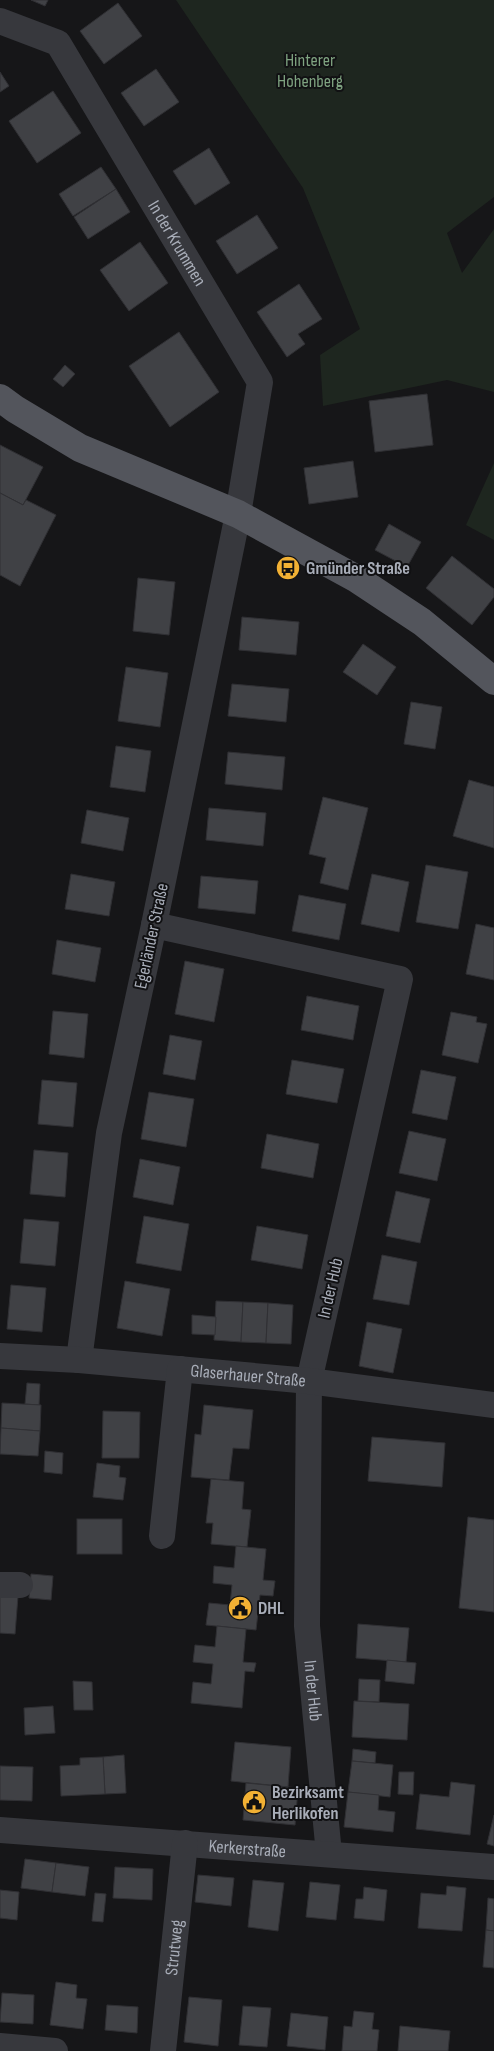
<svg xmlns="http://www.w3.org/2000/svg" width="494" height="2051" font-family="'Sofia Sans Condensed',sans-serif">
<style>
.green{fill:#1e261f}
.building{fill:#404145;stroke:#303034}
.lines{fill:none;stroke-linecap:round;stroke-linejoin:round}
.minor{stroke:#37383d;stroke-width:26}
.major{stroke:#53555c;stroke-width:28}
.labels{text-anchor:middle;stroke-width:4;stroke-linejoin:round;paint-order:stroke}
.park-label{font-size:18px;fill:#7fa381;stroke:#111113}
.street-label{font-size:18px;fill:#a8adb8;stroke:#111113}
.poi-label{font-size:18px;font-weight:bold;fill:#a8adb8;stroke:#111113;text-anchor:start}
</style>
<rect width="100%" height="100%" fill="#161618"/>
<g class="green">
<polygon points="176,0 494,0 494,197 447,233 462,273 494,229 494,392 447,380 323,406 320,355 360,329 303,188"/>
<polygon points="494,463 494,540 466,525"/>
</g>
<g class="building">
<polygon points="31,0 48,0 45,6"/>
<polygon points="118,3 142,36 104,64 80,31"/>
<polygon points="156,69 179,102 144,126 121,93"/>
<polygon points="0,72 9,86 0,92"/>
<polygon points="53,91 81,133 37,163 9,121"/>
<polygon points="209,148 230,183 195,205 173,171"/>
<polygon points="101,167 116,189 73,216 59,194"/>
<polygon points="116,189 130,212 88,239 74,217"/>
<polygon points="257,215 278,248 237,274 216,241"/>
<polygon points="140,242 168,283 129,311 100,270"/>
<polygon points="299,284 322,319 298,334 305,344 287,357 257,312"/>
<polygon points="179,332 219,392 170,427 129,366"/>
<polygon points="65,365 75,374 63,387 53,379"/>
<polygon points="427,394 433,445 375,452 369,401"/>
<polygon points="0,445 43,467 23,505 0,493"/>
<polygon points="353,461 358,497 309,504 304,468"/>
<polygon points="0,493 23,505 26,500 56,515 20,586 0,575"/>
<polygon points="389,524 421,542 407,567 375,550"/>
<polygon points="452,556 494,589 494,597 472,625 426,588"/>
<polygon points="138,578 175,582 169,635 133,631"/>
<polygon points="242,617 299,622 296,655 239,650"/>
<polygon points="363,644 396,667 377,695 343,672"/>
<polygon points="126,667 168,673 160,727 118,721"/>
<polygon points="232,684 289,689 286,722 228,716"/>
<polygon points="411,702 442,707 435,749 404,744"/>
<polygon points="116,746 151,751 145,792 110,787"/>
<polygon points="228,752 285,757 282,790 225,784"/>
<polygon points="469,780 494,787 494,848 453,836"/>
<polygon points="323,797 368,808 348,890 320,883 326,858 309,854"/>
<polygon points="209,808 266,813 263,846 206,840"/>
<polygon points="87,810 129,818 123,851 81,843"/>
<polygon points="426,865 468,872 458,929 416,922"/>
<polygon points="71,874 115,882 109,916 65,909"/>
<polygon points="372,874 409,882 399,932 361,924"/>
<polygon points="201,876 258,881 255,914 198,908"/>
<polygon points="299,895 346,904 339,940 292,931"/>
<polygon points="476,924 494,928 494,980 466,974"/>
<polygon points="57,940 101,948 95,982 52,974"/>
<polygon points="185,961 224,969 214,1022 175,1014"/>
<polygon points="307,996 359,1006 353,1040 301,1030"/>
<polygon points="53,1011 88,1014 84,1058 49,1054"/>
<polygon points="451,1012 477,1017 476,1022 487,1024 478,1063 442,1055"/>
<polygon points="170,1035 202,1041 195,1080 163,1074"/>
<polygon points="292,1060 344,1069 337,1103 286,1094"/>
<polygon points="421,1070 456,1077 447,1120 412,1113"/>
<polygon points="42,1080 77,1083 73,1127 38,1124"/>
<polygon points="149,1092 194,1099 186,1147 141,1139"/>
<polygon points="409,1131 446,1139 437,1181 399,1173"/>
<polygon points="267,1134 319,1144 313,1178 261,1168"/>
<polygon points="34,1150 68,1153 65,1197 30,1194"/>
<polygon points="140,1159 180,1167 173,1205 133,1197"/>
<polygon points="396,1191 430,1199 420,1243 386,1236"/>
<polygon points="144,1216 189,1224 181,1271 136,1263"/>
<polygon points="24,1219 59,1222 55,1266 20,1263"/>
<polygon points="257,1226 308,1235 302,1269 251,1260"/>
<polygon points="382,1255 417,1262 409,1305 373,1299"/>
<polygon points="125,1281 170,1289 162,1336 117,1328"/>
<polygon points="11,1285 46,1288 42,1332 7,1329"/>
<polygon points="216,1301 243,1302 241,1342 214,1340"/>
<polygon points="243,1302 268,1303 266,1343 241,1342"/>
<polygon points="268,1303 293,1305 291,1344 266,1343"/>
<polygon points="192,1315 216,1317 215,1335 192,1334"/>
<polygon points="367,1322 402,1329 393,1373 359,1366"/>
<polygon points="27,1383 40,1384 39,1405 25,1404"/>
<polygon points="2,1403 41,1405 40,1431 1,1428"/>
<polygon points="204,1405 253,1410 249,1449 233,1448 229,1480 191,1477 195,1434 201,1435"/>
<polygon points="103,1411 140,1412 139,1458 102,1458"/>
<polygon points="1,1428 40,1431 38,1456 0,1454"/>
<polygon points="372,1437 445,1443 442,1487 368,1481"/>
<polygon points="45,1451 63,1453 62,1474 44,1472"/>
<polygon points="97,1463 120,1466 119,1477 126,1478 123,1500 93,1497"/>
<polygon points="211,1479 244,1482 242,1509 251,1510 247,1547 211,1544 213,1523 206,1523"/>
<polygon points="468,1517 494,1520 494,1612 459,1608"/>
<rect x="77" y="1519" width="45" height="35"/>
<polygon points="236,1546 266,1549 263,1580 275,1581 273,1596 260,1595 256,1630 206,1625 209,1603 230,1605 232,1585 213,1583 214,1566 234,1568"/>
<polygon points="31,1574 53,1576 51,1600 29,1598"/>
<polygon points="0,1595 18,1596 15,1634 0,1633"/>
<polygon points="358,1624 409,1628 406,1662 356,1658"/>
<polygon points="217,1626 246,1629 243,1662 256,1663 254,1672 245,1671 242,1708 191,1703 193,1682 211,1684 213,1664 193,1662 195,1645 215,1647"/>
<polygon points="387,1660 416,1663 414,1684 385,1681"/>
<polygon points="359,1679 380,1680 379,1702 358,1701"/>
<polygon points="73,1681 92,1682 93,1710 74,1710"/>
<polygon points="354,1701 409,1704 407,1740 352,1737"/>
<polygon points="53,1706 55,1733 25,1735 24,1708"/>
<polygon points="235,1742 291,1747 288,1787 231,1781"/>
<polygon points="353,1749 376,1752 375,1763 352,1761"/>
<polygon points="124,1755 126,1793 105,1794 103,1757"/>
<polygon points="103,1757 105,1794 61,1796 60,1766 80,1765 80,1758"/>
<polygon points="352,1761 393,1765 390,1797 348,1792"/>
<polygon points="0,1766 33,1767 32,1801 0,1800"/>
<polygon points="399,1772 414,1772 413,1795 398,1794"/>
<polygon points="451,1782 475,1785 470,1835 416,1829 420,1794 449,1797"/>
<polygon points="246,1783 298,1788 295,1825 243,1820"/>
<polygon points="348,1792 379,1795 378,1810 395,1812 393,1832 344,1827"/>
<polygon points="494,1815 494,1846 487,1844"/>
<polygon points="25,1859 56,1863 52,1892 21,1888"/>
<polygon points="56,1863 89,1867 85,1896 52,1892"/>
<polygon points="115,1867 153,1869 152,1900 113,1898"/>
<polygon points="198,1875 234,1878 231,1906 195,1902"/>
<polygon points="253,1880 284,1883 278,1931 248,1927"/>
<polygon points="310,1882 340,1885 336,1920 306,1917"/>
<polygon points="447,1886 466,1888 462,1931 418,1928 421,1893 446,1895"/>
<polygon points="364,1887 387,1890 384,1921 354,1918 356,1899 363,1899"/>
<polygon points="0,1890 19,1892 17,1920 0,1918"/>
<polygon points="95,1893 106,1894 103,1922 92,1921"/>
<polygon points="488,1898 494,1899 494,1931 486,1930"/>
<polygon points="486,1930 494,1931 494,1968 483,1967"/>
<polygon points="56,1982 77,1985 76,1998 87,1999 83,2029 50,2025"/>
<polygon points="2,1993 34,1995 33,2024 0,2022"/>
<polygon points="189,1997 222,2000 218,2046 184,2042"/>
<polygon points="107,2005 138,2007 137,2033 105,2030"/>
<polygon points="243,2006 271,2008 267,2047 239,2045"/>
<polygon points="354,2011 374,2013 372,2029 379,2030 377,2051 342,2051 344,2026 352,2027"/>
<polygon points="291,2013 328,2017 325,2050 287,2046"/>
<polygon points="400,2026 450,2031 448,2051 398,2051"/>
</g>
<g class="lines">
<g class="minor">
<path id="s1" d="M0,21L58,43L260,382L238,514L154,925L109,1133L79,1360"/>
<path id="s2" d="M154,925L400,979L309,1381L307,1626L329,1854"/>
<path id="s3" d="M0,1356L79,1360L309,1381L494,1405"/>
<polyline points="162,1536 180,1369"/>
<polyline points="0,1585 20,1585"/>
<path id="s4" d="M0,1830L494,1867"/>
<polyline points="0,2046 55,2051"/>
<path id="s5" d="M163,2051L185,1843"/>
</g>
<polyline class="major" points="0,398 15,409 80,448 238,514 357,579 422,622 494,681"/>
</g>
<defs>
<g id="bus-disc" transform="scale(1.25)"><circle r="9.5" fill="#f2b134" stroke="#111113"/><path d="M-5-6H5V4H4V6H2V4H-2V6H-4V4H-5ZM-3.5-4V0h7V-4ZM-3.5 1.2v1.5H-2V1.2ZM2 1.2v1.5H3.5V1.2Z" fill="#111"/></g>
<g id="civic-disc" transform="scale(1.25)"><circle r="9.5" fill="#f2b134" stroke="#111113"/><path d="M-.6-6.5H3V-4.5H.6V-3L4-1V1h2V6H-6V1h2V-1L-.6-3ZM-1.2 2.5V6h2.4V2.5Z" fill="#111"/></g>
</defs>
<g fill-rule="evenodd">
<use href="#bus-disc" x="288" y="568"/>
<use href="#civic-disc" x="240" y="1608"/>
<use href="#civic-disc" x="254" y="1802"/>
</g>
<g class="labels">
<g class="park-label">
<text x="310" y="66">Hinterer<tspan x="310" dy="21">Hohenberg</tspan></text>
</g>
<g class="street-label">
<text dy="6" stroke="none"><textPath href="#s1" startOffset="295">In der Krummen</textPath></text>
<text transform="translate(151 936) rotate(-78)" y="6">Egerländer Straße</text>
<text transform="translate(330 1288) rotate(-77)" y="6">In der Hub</text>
<text dy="6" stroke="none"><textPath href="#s3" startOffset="249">Glaserhauer Straße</textPath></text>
<text dy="6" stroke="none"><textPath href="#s2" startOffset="974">In der Hub</textPath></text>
<text dy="6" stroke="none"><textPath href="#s4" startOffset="248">Kerkerstraße</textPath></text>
<text dy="6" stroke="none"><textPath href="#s5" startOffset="104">Strutweg</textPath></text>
</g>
<g class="poi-label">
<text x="306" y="574">Gmünder Straße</text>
<text x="258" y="1614">DHL</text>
<text x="272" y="1798">Bezirksamt<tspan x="272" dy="21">Herlikofen</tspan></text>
</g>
</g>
</svg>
